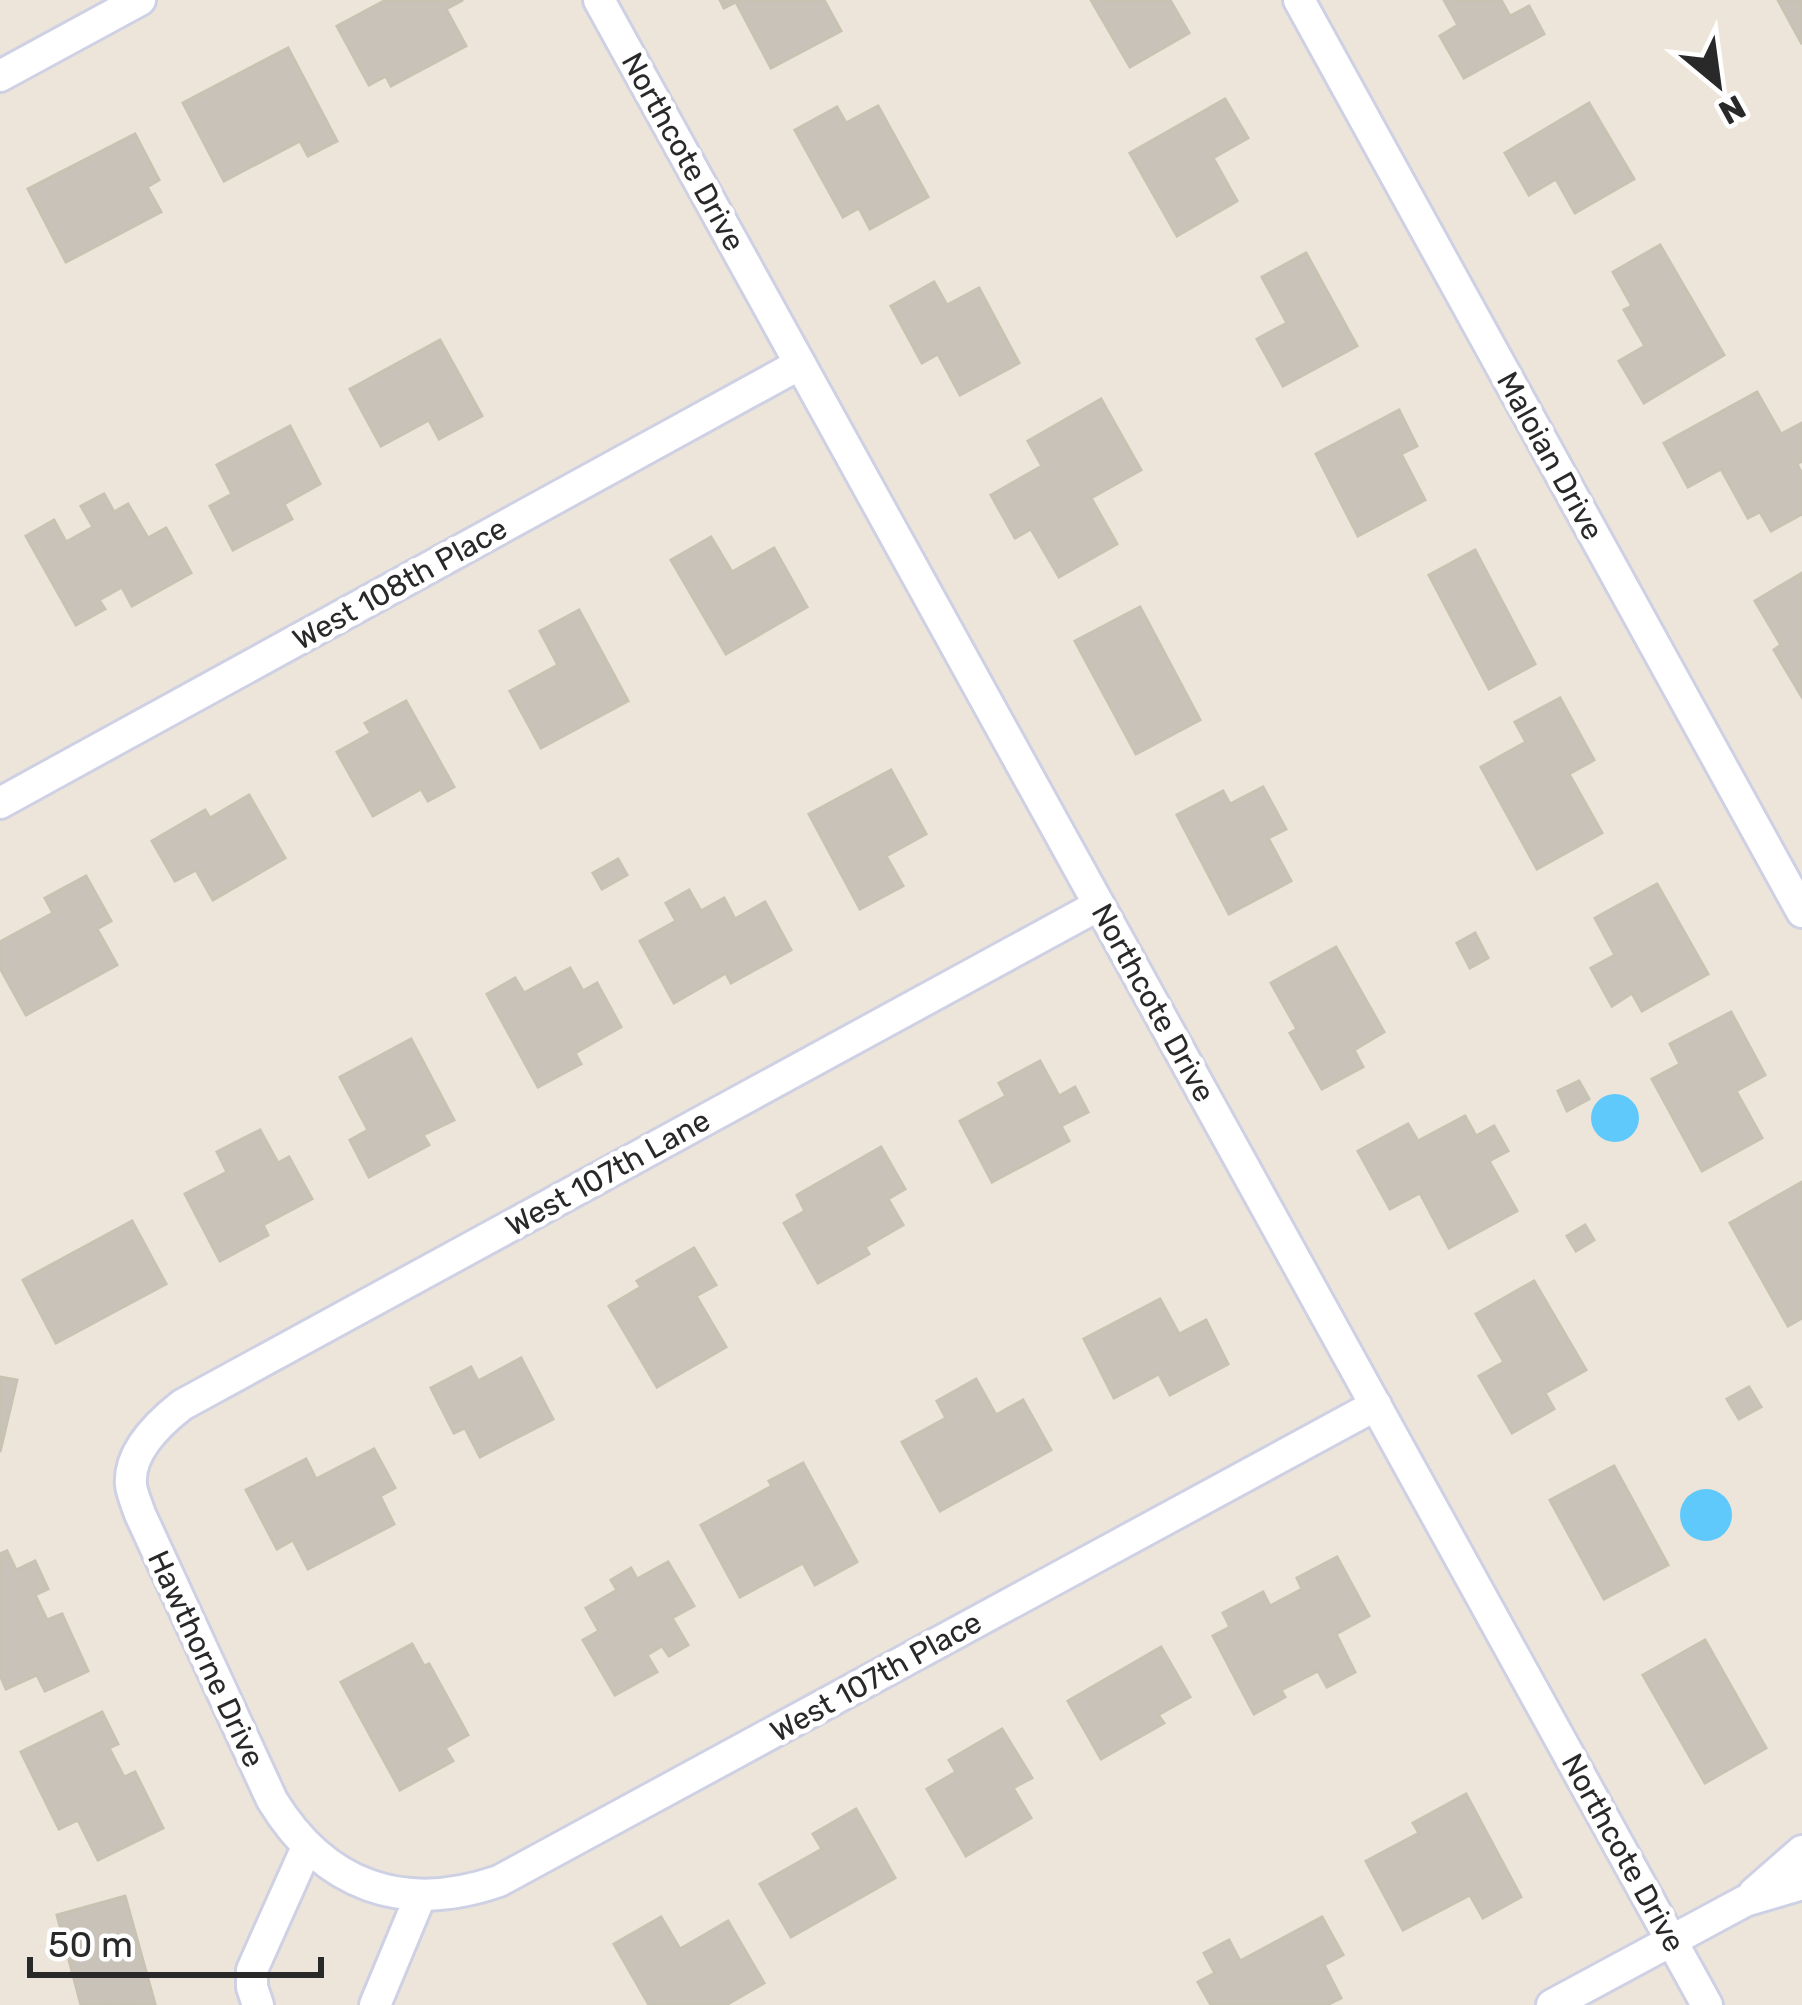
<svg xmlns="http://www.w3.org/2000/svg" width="1802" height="2005" font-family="Rubik,sans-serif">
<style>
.water{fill:#5fc9fc}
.building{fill:#c8c2b9;stroke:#c8c2b2;stroke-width:3}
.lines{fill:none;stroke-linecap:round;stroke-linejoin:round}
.street-casing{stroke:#ced1e4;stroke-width:36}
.street{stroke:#fff;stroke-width:30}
.labels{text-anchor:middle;stroke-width:10;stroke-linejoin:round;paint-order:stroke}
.street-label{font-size:30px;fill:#292929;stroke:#fff}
</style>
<rect width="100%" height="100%" fill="#ede5d9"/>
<g class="water">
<circle cx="1615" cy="1118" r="24"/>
<circle cx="1706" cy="1515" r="26"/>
</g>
<g class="building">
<polygon points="386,0 463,0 446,9 466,46 391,86 386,76 369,85 337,26"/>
<polygon points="720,0 824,0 841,31 771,68 736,2 724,8"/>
<polygon points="1091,0 1170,0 1189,33 1130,67"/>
<polygon points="1444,0 1501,0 1510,16 1529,6 1544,34 1464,78 1440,36 1458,25"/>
<polygon points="1778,0 1802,0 1802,44"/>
<polygon points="288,48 337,141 308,156 300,141 224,181 183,103"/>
<polygon points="1225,99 1248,138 1213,158 1237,201 1177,236 1130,153"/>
<polygon points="1589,103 1634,179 1575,213 1556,179 1529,195 1505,153"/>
<polygon points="878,106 928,197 870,229 859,208 843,217 795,130 837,107 846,123"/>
<polygon points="135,134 159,180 147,187 161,212 66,262 28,189"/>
<polygon points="1660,245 1724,355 1644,403 1619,361 1645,346 1624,310 1632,306 1613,272"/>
<polygon points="1306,253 1357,346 1283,386 1257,339 1287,323 1262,277"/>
<polygon points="934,282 947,305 979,288 1019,363 960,395 938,354 922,363 891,306"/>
<polygon points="440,340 482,416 439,439 429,420 381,446 350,389"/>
<polygon points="1757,392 1781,434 1802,423 1802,461 1797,464 1802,474 1802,514 1771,531 1760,512 1748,518 1721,469 1688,487 1664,443"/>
<polygon points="1101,399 1141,470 1091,498 1117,544 1059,577 1031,529 1015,538 991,495 1042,466 1028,441"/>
<polygon points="1399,410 1417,446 1401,454 1425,500 1358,536 1316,454"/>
<polygon points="290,426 320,484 284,504 292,519 233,550 210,506 232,494 217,465"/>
<polygon points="104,494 114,512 128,504 148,538 166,528 191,573 132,606 122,587 99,600 105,609 76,625 26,536 54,520 66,542 93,527 81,506"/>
<polygon points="711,537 732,572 774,548 807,607 726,654 671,560"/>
<polygon points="1475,550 1535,664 1489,689 1429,575"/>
<polygon points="1802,573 1802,697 1774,650 1781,645 1755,601"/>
<polygon points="1140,607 1200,720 1136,754 1075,641"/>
<polygon points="579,610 628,701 541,748 510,691 558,665 540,631"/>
<polygon points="1560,698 1594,760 1569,774 1602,833 1537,869 1481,767 1526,742 1515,722"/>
<polygon points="406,701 454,787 428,801 421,789 373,816 337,752 371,733 365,723"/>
<polygon points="891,770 926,834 886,856 903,886 860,909 809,814"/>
<polygon points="1263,787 1286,829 1268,838 1291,881 1229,914 1177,815 1223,791 1230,804"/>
<polygon points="249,795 285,858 213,900 196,870 175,881 152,841 205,810 210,818"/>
<polygon points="618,859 627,875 602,889 593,873"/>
<polygon points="86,876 111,921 97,929 117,965 26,1015 0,968 0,942 53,913 45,898"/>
<polygon points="1657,884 1708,974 1642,1011 1632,993 1612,1006 1591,968 1615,955 1595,918"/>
<polygon points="689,890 701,911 724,898 735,919 765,902 791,950 731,983 726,973 674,1003 640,941 676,921 666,903"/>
<polygon points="1475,933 1488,958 1470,968 1457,943"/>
<polygon points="1336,947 1384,1032 1354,1050 1363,1067 1322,1089 1290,1033 1297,1029 1271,983"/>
<polygon points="570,968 583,991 597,983 621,1027 575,1053 581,1064 538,1087 487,994 515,978 524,993"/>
<polygon points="1731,1012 1765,1075 1736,1091 1762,1138 1702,1171 1652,1079 1680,1064 1670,1044"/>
<polygon points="411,1039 454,1120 423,1135 429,1145 369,1177 350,1140 368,1130 340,1077"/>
<polygon points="1040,1061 1059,1096 1075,1087 1088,1112 1061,1126 1069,1141 992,1182 960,1121 1006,1096 999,1083"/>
<polygon points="1579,1081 1589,1099 1567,1111 1558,1091"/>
<polygon points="1465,1116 1476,1136 1494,1126 1508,1151 1489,1161 1517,1211 1449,1248 1420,1193 1390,1209 1358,1151 1408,1124 1418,1141"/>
<polygon points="260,1130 278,1163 289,1157 312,1199 263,1225 268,1235 220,1261 185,1194 227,1172 217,1152"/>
<polygon points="881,1147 905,1189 888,1199 903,1225 865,1247 869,1254 818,1283 784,1223 805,1211 797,1195"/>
<polygon points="1802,1182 1802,1318 1788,1326 1730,1223"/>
<polygon points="132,1221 166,1284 56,1343 23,1280"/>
<polygon points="1585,1225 1594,1240 1576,1251 1567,1236"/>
<polygon points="694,1248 716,1285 696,1296 726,1347 657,1387 609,1306 641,1287 637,1281"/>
<polygon points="1534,1281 1586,1370 1545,1393 1554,1409 1512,1433 1479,1376 1504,1362 1476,1314"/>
<polygon points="1160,1299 1179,1334 1206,1320 1228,1364 1170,1395 1159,1374 1114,1398 1084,1339"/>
<polygon points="521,1358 553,1419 480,1457 465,1428 454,1433 431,1388 471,1367 478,1381"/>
<polygon points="0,1377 17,1380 0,1452"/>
<polygon points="976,1379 996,1415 1023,1400 1051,1450 940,1511 902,1442 946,1418 937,1401"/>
<polygon points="1749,1387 1761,1407 1739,1419 1727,1399"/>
<polygon points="374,1449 395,1488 380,1496 394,1524 308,1569 293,1540 277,1549 246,1490 306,1459 316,1479"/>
<polygon points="803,1463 857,1562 815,1585 803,1563 740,1597 701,1525 772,1486 769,1481"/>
<polygon points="1614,1466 1668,1565 1604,1599 1550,1500"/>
<polygon points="7,1551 16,1570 35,1561 48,1589 35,1595 47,1620 62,1614 88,1671 45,1691 37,1675 6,1689 0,1675 0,1554"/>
<polygon points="1337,1557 1369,1616 1336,1634 1355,1672 1327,1687 1318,1671 1281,1690 1285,1697 1254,1714 1213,1636 1230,1627 1223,1613 1263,1592 1270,1606 1302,1589 1297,1578"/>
<polygon points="668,1562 694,1606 672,1618 688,1645 669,1656 662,1646 647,1655 657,1672 615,1695 583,1640 599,1631 586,1608 617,1590 611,1580 631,1568 637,1579"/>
<polygon points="1705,1640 1766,1748 1705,1783 1643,1675"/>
<polygon points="412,1644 424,1666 429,1664 468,1735 445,1748 453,1761 400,1790 341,1682"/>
<polygon points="1161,1647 1190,1697 1158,1715 1164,1723 1101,1759 1068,1701"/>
<polygon points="102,1712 118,1744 109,1748 124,1777 135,1772 163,1828 98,1860 78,1820 59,1829 21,1752"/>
<polygon points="1002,1729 1032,1778 1013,1788 1031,1818 966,1856 927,1789 956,1772 949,1760"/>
<polygon points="1466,1794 1521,1897 1483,1918 1470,1895 1403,1930 1366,1861 1419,1833 1413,1823"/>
<polygon points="856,1809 895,1878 791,1937 760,1884 822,1849 813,1834"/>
<polygon points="125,1896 155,2004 81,2005 57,1915"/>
<polygon points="661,1917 680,1949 728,1921 764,1983 726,2005 649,2005 614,1944"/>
<polygon points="1322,1917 1343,1955 1324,1965 1341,1998 1327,2005 1211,2005 1198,1982 1215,1973 1204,1953 1229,1940 1240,1961"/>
</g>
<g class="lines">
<g class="street-casing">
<g id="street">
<polyline points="599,0 1707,2005"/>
<polyline points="1299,0 1802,912"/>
<polyline points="0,76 140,0"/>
<polyline points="0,803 800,364"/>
<path d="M1099,905L182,1405C159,1423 128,1452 131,1485C132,1494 137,1505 140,1514L272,1800C325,1887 404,1914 499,1881L1376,1405"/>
<polyline points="1754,1893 1802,1851"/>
<polyline points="258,2005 252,1987 252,1970 307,1847"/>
<polyline points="375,2005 420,1897"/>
<polyline points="1552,2005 1745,1901 1802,1884"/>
</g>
</g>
<use href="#street" class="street"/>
</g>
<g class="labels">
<g class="street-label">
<text transform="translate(683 152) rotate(61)" y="10">Northcote Drive</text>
<text transform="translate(1550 456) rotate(61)" y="10">Maloian Drive</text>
<text transform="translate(400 584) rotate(-29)" y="10">West 108th Place</text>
<text transform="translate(1153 1003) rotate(61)" y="10">Northcote Drive</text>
<text transform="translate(608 1173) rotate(-29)" y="10">West 107th Lane</text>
<text transform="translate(206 1659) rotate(65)" y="10">Hawthorne Drive</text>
<text transform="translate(876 1677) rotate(-29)" y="10">West 107th Place</text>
<text transform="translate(1623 1853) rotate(61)" y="10">Northcote Drive</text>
</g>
</g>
<g transform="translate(1718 84) rotate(151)" stroke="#ffffff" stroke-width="9" paint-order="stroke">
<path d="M0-9L21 45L0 30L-21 45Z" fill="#292929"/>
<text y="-18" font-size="33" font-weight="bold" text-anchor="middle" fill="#292929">N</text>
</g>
<path d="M30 1957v18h291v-18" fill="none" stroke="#292929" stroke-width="6"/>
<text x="48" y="1957" font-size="36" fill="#292929" stroke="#ffffff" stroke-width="9" paint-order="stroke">50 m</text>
</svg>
